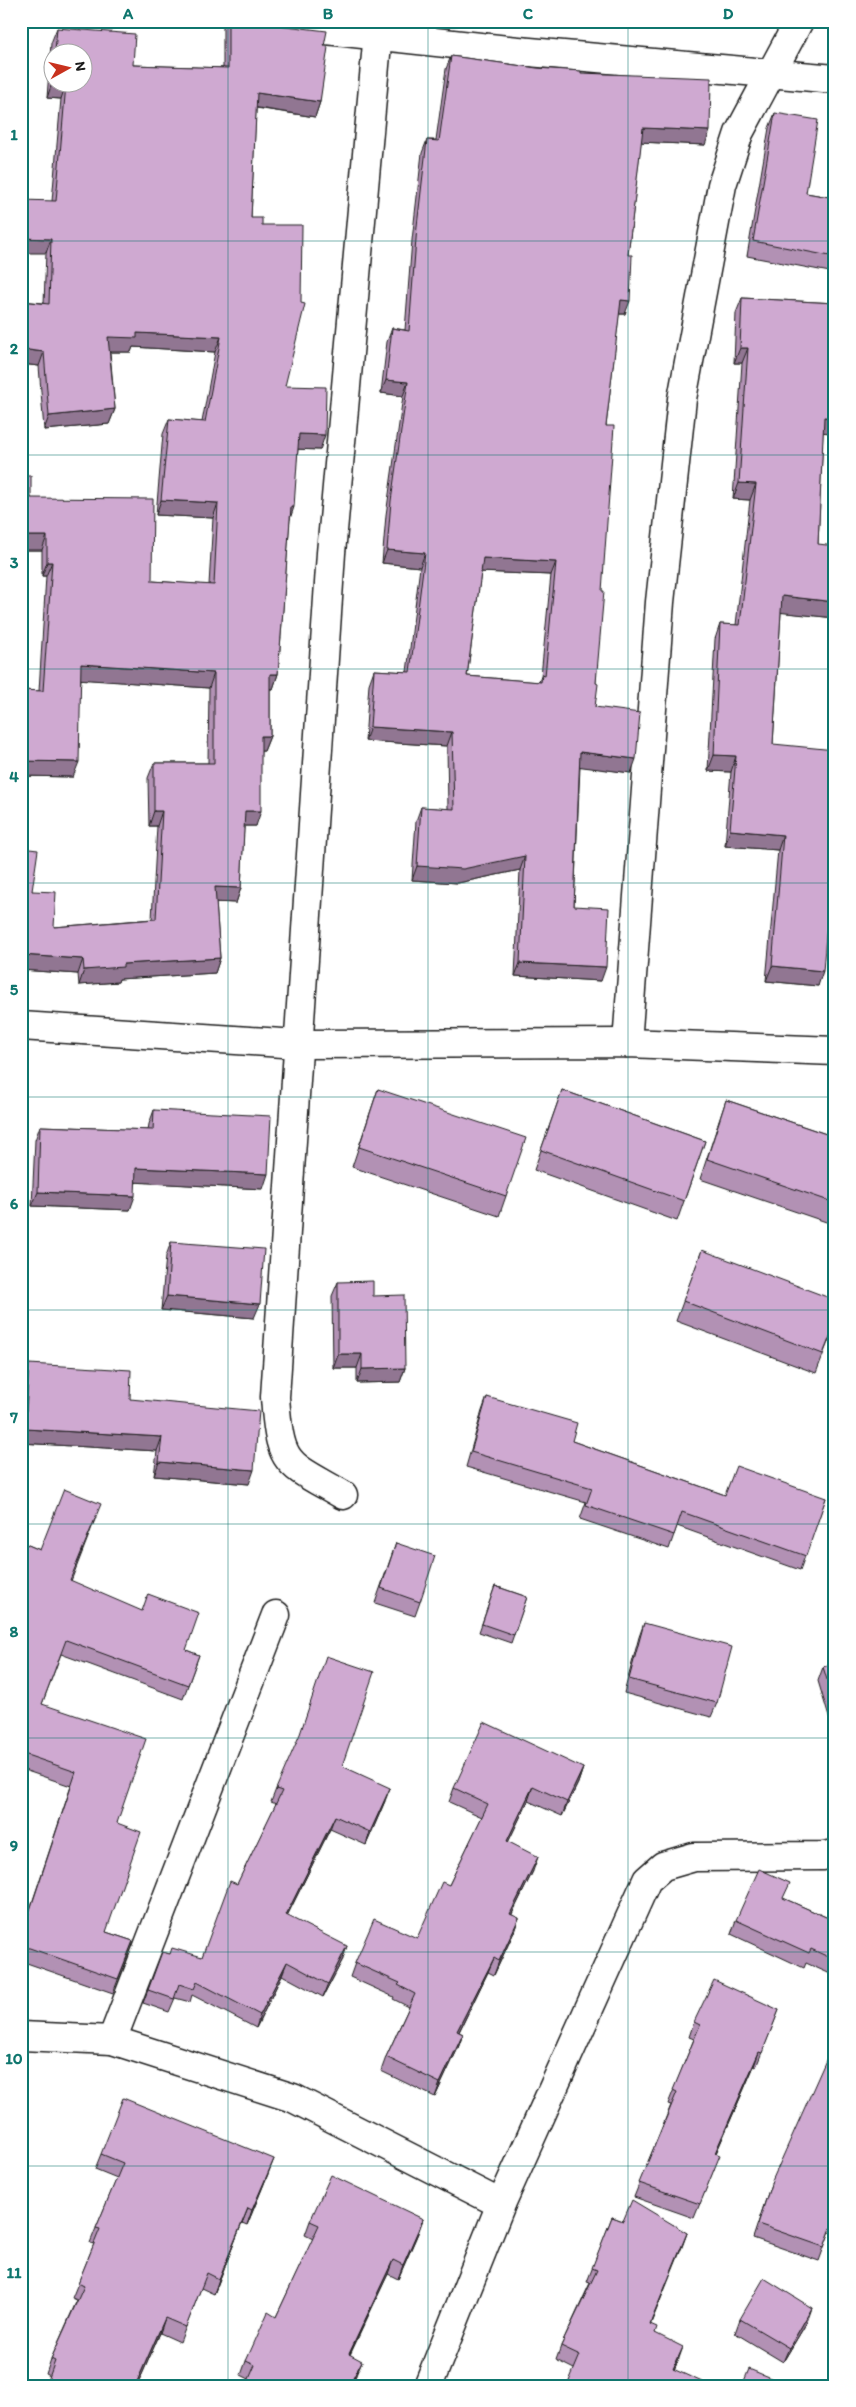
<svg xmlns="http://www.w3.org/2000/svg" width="856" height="2407" font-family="Itim,sans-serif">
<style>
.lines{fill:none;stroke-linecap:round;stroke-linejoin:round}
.minor-casing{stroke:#1c1c1c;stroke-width:31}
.minor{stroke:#fff;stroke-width:28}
.wall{fill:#b291b4;stroke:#1c1c1c;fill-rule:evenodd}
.shaded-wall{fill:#917692;stroke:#1c1c1c}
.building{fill:#cfa9d1;stroke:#1c1c1c;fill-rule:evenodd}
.grid{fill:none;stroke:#0f766e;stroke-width:1;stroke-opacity:0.55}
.neatline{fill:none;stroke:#0f766e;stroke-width:2}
.grid-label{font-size:16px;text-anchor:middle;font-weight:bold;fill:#0f766e}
</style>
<rect width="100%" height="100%" fill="#fff"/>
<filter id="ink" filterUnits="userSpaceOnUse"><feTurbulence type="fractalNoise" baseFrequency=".02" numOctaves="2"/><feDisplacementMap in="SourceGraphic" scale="10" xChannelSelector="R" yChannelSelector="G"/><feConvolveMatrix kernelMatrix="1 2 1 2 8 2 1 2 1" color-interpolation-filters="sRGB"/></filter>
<g filter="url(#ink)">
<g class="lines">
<g class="minor-casing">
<g id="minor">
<polyline points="242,21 518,51 835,79"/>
<polyline points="21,1026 298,1044 627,1043 835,1051"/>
<polyline points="627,1043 660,602 682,399 722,185 739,133 799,21"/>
<path d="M343,1495C286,1462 280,1467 275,1397L331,553L379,21"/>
<polyline points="21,2036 112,2040 293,2098 501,2204"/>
<polyline points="112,2040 276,1615"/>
<polyline points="428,2386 501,2204 647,1880 663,1866 694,1857 823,1856 835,1854"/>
</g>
</g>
<use href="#minor" class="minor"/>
</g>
<g class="wall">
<path d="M223,21H228L324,46L320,102L315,117L256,108L251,218L262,225L285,386L320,450L298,449L290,518L278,674L273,689H270V736L264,751H261L256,826H244L241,888L236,903L216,902L220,958L215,973L119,979L118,982L79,985L78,974L21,970V848L32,891L54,927L152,919L157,826H149L148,778L154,763H208L209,688L81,679L73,777L21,776V690L39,691L46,576H42V550H21V476L31,498L152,581L209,585L213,518L156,515L163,434L169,419L202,422L215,352L133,347L131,352H110L115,409L109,424L44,430L39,366L21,364V301L44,303L46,253L52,201L61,99L47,98L51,43L57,28L133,65L223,68ZM52,52H82L52,82Z"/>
<path d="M451,56L537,68L581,73L705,145L641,142L628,255L625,314H619L606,426L595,707L631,773L580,766L574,906L601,981L515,976L520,870L458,883L412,880L416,821L421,807L448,809L447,746L365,741L369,684L374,670L407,672L420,567L382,563L386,515L403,396L381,393L387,342L392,328L405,330L412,240L422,153L427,140H436L446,69ZM481,572L551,575L541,676L539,682L467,676Z"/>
<polygon points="775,113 806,193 835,198 835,273 747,256 769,128"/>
<polygon points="742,298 835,303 835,423 831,433 823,432 818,544 835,618 781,612 773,744 835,856 833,856 818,986 766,981 778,850 725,846 731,772 708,771 715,639 720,624 736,625 750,500 733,499 742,363 734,363 736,313"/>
<polygon points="378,1089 506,1196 499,1216 352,1167"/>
<polygon points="562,1090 705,1141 677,1221 534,1170"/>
<polygon points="726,1100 835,1137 835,1225 700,1179"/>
<polygon points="154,1110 263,1189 136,1182 130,1210 32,1206 35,1140 40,1126 148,1130 149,1124"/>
<polygon points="171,1242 254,1318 161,1310 166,1256"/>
<polygon points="702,1250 835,1324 816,1373 676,1321"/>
<polygon points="338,1282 373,1296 405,1368 400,1382 357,1383 357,1368 333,1368 332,1296"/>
<polygon points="29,1364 130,1399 249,1484 154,1476 157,1451 21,1443 21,1418 23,1378"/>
<polygon points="487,1397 572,1441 725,1495 826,1498 800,1570 677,1526 669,1549 580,1519 586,1502 466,1467 482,1411"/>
<polygon points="96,1517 71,1581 186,1650 199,1655 183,1699 61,1654 42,1704 117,1823 106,1932 133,1941 113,1993 21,1961 21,1936 71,1786 21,1769 21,1542 40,1550"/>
<polygon points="396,1543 420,1602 415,1616 375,1603"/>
<polygon points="495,1586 527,1597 511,1643 479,1632"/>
<polygon points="644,1623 717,1703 711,1717 624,1693 639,1637"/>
<polygon points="835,1663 835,1737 818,1681 823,1667"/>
<polygon points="583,1768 578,1783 562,1816 528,1801 508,1842 533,1871 512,1914 514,1932 494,1975 488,1972 459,2032 463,2034 458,2048 435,2097 381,2071 386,2057 409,2007 393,1999 394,1997 350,1977 355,1963 417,1938 449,1885 482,1817 449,1802 454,1788"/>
<polygon points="276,1789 385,1801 366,1845 330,1829 287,1916 343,1959 323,1997 282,1975 256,2028 192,1995 190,2002 175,1998 169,2012 143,2003 162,1952 170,1954 202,1957 276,1804 271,1802"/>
<polygon points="785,1899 835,1921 835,1976 806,1963 804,1968 731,1934 736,1920"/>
<polygon points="779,2010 756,2067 754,2066 716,2153 714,2169 694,2218 634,2197 671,2105 668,2104 694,2039 689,2037 694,2022"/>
<polygon points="101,2154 268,2174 247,2225 242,2223 214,2294 201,2288 180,2342 160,2333 137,2386 46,2386 50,2376 46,2374 51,2359 77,2300 72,2298 94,2244 90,2243 96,2228 117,2178 95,2169"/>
<polygon points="772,2181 835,2217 819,2261 753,2238"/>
<polygon points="612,2217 623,2221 687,2233 650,2325 655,2333 678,2361 674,2369 574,2369 556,2360 561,2346 590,2283 587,2282"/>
<polygon points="423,2219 418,2233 398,2279 388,2274 350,2355 356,2375 351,2386 246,2386 249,2379 241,2375 246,2361 276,2317 313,2239 305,2235 310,2221"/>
<polygon points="740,2319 807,2322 783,2362 735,2333"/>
</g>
<g class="shaded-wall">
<polygon points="52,83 66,84 61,99 47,98"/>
<polygon points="257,93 320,102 315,117 252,107"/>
<polygon points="643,128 710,131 705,145 638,142"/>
<polygon points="21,238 51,239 46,253 21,253"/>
<polygon points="621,300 630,301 625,314 616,314"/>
<polygon points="137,333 221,337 215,352 133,347 131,352 103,352 108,337"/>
<polygon points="740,348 748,348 742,363 734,363"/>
<polygon points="21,349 44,352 39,366 21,364"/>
<polygon points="386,380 408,382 403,396 381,393"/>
<polygon points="115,409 109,424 44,430 49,416"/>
<polygon points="824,417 835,418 835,423 831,433 818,432"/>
<polygon points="299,434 325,435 320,450 293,449"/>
<polygon points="739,483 756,484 750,500 733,499"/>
<polygon points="161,500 218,503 213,518 156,515"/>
<polygon points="291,507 294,507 289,522"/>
<polygon points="21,536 47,536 42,550 21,550"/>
<polygon points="387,550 425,553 420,567 382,563"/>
<polygon points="483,558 556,562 551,575 478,572"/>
<polygon points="47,562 52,562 46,576 42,576"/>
<polygon points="782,596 835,602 835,618 776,612"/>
<polygon points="81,664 214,673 209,688 76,679"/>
<polygon points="270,674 278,674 273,689 265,688"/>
<polygon points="370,727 452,732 447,746 365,741"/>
<polygon points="261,736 270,736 264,751 255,751"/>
<polygon points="580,752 636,759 631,773 575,766"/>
<polygon points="714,755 736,756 731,772 708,771"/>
<polygon points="21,761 79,762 73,777 21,776"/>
<polygon points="154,811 162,811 157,826 149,826"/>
<polygon points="245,811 261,811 256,826 240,826"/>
<polygon points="730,830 783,835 778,850 725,846"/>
<polygon points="834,840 835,840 835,856 828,856"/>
<polygon points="525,856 520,870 458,883 412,880 417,866"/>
<polygon points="215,887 241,888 236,903 210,902"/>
<polygon points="21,955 83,959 78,974 21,970"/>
<polygon points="220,958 215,973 119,979 118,982 79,985 84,970 123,964"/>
<polygon points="520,963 606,967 601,981 515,976"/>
<polygon points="772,966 823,971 818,986 766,981"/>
<polygon points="136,1168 268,1174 263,1189 131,1182"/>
<polygon points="38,1192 135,1196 130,1210 32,1206"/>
<polygon points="167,1296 260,1304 254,1318 161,1310"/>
<polygon points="338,1354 362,1354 357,1368 333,1368"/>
<polygon points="405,1368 400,1382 357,1383 362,1369"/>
<polygon points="25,1429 162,1437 157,1451 21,1443 21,1439"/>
<polygon points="159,1462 254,1470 249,1484 154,1476"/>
<polygon points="583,1768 578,1783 562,1816 567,1802"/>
<polygon points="533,1786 528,1801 502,1855 507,1841"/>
<polygon points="390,1788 385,1801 366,1845 370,1832"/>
<polygon points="335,1816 330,1829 281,1928 286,1915"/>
<polygon points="538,1857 533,1871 505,1928 510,1914"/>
<polygon points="519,1918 514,1932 494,1975 499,1961"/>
<polygon points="347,1946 343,1959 323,1997 328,1984"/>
<polygon points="494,1958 488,1972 452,2046 457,2031"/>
<polygon points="287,1962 282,1975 256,2028 260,2015"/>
<polygon points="463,2034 458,2048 435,2097 440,2083"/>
<polygon points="759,2052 754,2066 710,2167 715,2153"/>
<polygon points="274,2159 268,2174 247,2225 252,2210"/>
<polygon points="248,2208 242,2223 214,2294 219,2279"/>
<polygon points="423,2219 418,2233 398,2279 403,2265"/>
<polygon points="687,2233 682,2247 645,2338 650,2324"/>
<polygon points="393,2260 388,2274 343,2368 349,2354"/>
<polygon points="812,2308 807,2322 783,2362 789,2348"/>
<polygon points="165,2318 160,2333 137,2386 135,2386"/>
<polygon points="683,2347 678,2361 668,2383 673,2369"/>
<polygon points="362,2361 356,2375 351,2386 349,2386"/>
</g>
<g class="building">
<polygon points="228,21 244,21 327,31 324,46 328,47 320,102 257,93 251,218 262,218 262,225 302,225 301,303 305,304 285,386 326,387 325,435 299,434 294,507 291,507 278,674 270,674 270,736 261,736 261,811 245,811 241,888 215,887 220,958 123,964 123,967 84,970 83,959 21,955 21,848 38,850 32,891 56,892 54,927 156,919 162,811 154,811 154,763 214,763 214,673 81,664 79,762 21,761 21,690 43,691 52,562 47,562 47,536 21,536 21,476 31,476 31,498 153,499 152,581 214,585 218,503 161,500 169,419 205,422 221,337 137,333 137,338 108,337 115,409 49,416 44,352 21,349 21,301 49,304 51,239 21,238 21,200 56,201 66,84 52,83 52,80 52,82 82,82 82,52 55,52 57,28 135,34 133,65 228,68"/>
<path d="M451,56L537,68L581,71V73L711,78L710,131L643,128L628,255H632L630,301L621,300L606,426H614L602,591H604L596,683L598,684L595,707L640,713L636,759L580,752L574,906L609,908L606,967L520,963L525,856L463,869L417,866L421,807L454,809L452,732L370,727L374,670L410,672L425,553L387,550L391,501L408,382L386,380L392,328L409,331L417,226L427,140L439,141ZM483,558L556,562L545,676L542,675L541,682L467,676Z"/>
<polygon points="775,113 818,120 806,193 835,198 835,257 753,241"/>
<polygon points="742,298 835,303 835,418 824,417 818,544 835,546 835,602 782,596 773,744 835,750 835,840 834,840 823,971 772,966 783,835 730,830 736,756 714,755 720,624 740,625 756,484 739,483 748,348 740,348"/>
<polygon points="378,1089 526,1138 506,1196 359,1147"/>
<polygon points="562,1090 705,1141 684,1201 541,1150"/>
<polygon points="726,1100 835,1137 835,1203 707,1159"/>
<polygon points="154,1110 271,1116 268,1174 136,1168 135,1196 38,1192 40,1126 153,1130"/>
<polygon points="171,1242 264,1249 260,1304 167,1296"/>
<polygon points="702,1250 835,1300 835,1324 823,1354 683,1301"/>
<polygon points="373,1281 373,1296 404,1295 405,1368 362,1369 362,1354 338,1354 338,1282"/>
<polygon points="29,1364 131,1370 130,1399 259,1411 254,1470 159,1462 162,1437 25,1429"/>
<polygon points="487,1397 577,1423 572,1441 725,1495 736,1466 826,1498 806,1556 682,1512 674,1535 586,1505 592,1488 471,1452"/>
<polygon points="64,1489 101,1504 70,1580 142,1611 148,1594 199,1613 186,1650 199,1655 188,1685 66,1640 42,1704 146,1739 117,1823 141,1832 106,1932 133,1941 118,1979 21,1945 21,1937 76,1772 21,1753 21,1542 40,1550"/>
<polygon points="396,1543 435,1556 420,1602 381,1588"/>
<polygon points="495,1586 527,1597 514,1635 482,1624"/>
<polygon points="644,1623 732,1647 717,1703 629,1679"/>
<polygon points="326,1656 374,1672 342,1766 390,1788 370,1832 335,1816 286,1915 347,1946 328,1984 287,1962 260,2015 197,1982 194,1989 179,1984 174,1999 148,1990 162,1952 170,1954 172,1948 202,1957 230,1881 237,1884 282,1791 276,1789 300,1734"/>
<polygon points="835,1663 835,1705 823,1667"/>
<polygon points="484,1722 583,1768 567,1802 533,1786 507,1841 538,1857 510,1914 519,1918 499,1961 494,1958 457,2031 463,2034 440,2083 386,2057 415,1994 398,1985 400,1983 355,1963 374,1919 417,1938 442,1882 449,1885 488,1804 454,1788"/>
<polygon points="759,1869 790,1883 783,1898 835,1921 835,1960 811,1949 809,1953 736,1920"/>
<polygon points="714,1980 779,2010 762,2053 759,2052 715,2153 720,2155 700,2204 639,2183 677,2092 673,2090 700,2025 694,2022"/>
<polygon points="830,2051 835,2053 835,2217 824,2247 758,2224 772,2181"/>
<polygon points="123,2098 274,2159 252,2210 248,2208 219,2279 207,2273 186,2327 165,2318 135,2386 46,2386 55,2361 51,2359 84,2286 78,2283 100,2229 96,2228 123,2163 101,2154"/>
<polygon points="331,2175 423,2219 403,2265 393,2260 349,2354 362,2361 349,2386 246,2386 255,2365 246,2361 268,2312 276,2317 319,2225 310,2221"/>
<polygon points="632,2200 687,2233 650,2324 657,2327 655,2333 683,2347 673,2369 711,2386 567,2386 580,2355 561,2346 597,2270 592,2268 612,2217 623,2221"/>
<polygon points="764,2278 812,2308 789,2348 740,2319"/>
<polygon points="749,2369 785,2384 784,2386 742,2386"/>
</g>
</g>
<path class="grid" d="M228,21V2386M428,21V2386M628,21V2386M21,241H835M21,455H835M21,669H835M21,883H835M21,1097H835M21,1310H835M21,1524H835M21,1738H835M21,1952H835M21,2166H835"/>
<rect width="856" height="2407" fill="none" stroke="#fff" stroke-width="55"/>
<g transform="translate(68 68) rotate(82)"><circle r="24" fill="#ffffff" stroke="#a4a4a4"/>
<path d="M0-4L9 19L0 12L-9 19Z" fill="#c8321e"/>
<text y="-8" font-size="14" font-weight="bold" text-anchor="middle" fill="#1c1c1c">N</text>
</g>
<rect x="28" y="28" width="800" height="2352" class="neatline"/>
<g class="grid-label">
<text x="128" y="19">A</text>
<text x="328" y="19">B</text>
<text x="528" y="19">C</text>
<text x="728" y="19">D</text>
<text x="14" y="140">1</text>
<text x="14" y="354">2</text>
<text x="14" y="568">3</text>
<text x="14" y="782">4</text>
<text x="14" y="995">5</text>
<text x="14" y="1209">6</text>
<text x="14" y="1423">7</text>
<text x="14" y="1637">8</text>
<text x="14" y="1851">9</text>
<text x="14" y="2064">10</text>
<text x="14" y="2278">11</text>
</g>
</svg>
